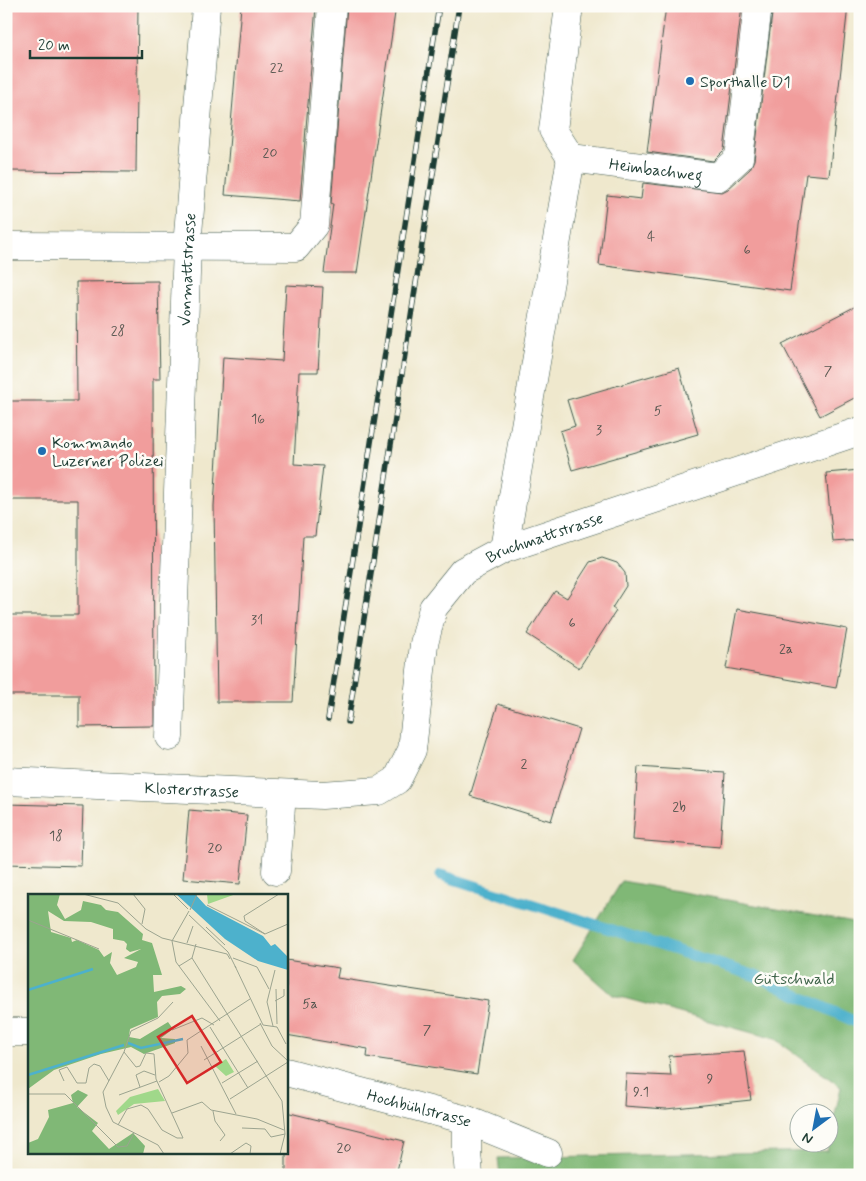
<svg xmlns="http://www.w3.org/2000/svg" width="866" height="1181" font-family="Mynerve,sans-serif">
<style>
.forest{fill:#80b876;stroke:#507a55}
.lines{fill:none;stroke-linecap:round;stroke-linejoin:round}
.stream{stroke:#4db1cc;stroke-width:11}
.building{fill:#f19d9c}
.minor-casing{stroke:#3e574b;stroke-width:29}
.minor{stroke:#fff;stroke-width:28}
.rail-casing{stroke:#1f3d34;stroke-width:5.5}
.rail{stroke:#fdfcf7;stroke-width:4;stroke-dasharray:11;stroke-linecap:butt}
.poi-dot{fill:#1f6fb2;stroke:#fdfcf7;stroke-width:2}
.labels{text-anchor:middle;stroke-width:5;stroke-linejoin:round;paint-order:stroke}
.number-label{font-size:14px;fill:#54554e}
.poi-label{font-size:16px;fill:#1f3d34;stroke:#fdfcf7;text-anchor:start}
.street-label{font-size:16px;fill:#1f3d34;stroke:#fdfcf7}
.park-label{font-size:16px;fill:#3f644a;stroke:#fdfcf7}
.inset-river{fill:none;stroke:#4db1cc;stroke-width:2.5}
.inset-road{fill:none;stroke:#9ca490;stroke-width:1}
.view{fill:#d62828;fill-opacity:0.15;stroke:#d62828;stroke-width:2.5}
.inset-edge{fill:none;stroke:#1f3d34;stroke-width:2.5}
</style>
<rect width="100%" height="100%" fill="#fdfcf7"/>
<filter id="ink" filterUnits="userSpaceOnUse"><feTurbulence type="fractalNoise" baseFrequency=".02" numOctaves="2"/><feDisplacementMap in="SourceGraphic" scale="10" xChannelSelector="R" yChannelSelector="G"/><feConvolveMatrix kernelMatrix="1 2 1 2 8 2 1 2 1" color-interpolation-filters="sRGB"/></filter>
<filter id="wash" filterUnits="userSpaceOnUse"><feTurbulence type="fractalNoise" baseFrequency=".0096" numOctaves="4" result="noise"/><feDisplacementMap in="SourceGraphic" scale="20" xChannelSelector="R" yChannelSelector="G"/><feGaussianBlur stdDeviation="1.12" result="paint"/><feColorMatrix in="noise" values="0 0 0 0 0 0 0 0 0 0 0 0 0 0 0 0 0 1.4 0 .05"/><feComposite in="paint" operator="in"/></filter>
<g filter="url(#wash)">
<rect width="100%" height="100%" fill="#efe8cd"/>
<polygon class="forest" points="622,881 860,924 860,1175 500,1175 498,1158 827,1151 841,1087 775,1039 613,995 573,960"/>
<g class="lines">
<polyline class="stream" points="441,875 756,976 860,1024"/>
</g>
<g id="blocks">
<g class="building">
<polygon points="6,6 138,6 136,172 6,171"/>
<polygon points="241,6 316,6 300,201 225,195"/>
<polygon points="347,6 396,6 357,273 324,273 333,204 331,204"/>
<polygon points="666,6 742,6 724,150 713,161 647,152"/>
<polygon points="773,6 848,6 829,176 806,174 790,291 599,265 607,195 641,199 643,183 722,192 728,189 750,169 754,160"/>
<polygon points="158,281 160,379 153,379 154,726 79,727 79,695 6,695 6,615 78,615 78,500 6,500 6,401 77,401 76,282"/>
<polygon points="286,285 323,287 318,372 299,372 294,464 323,466 315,536 303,536 293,702 217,702 214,506 223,357 282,361"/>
<polygon points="860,304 860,395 820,416 782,344"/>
<polygon points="679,368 698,434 572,470 560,431 575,426 567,400"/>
<polygon points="860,470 860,540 833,542 826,473"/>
<polygon points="602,558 617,563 625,573 626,586 612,608 616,611 579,668 527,634 555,591 567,598 590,562"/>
<polygon points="737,609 847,629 836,688 726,668"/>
<polygon points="498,704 579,729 551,821 470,796"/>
<polygon points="638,767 725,773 720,847 633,840"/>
<polygon points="6,804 83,806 81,866 6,864"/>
<polygon points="189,810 247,815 240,884 183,879"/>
<polygon points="286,960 339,968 337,978 488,1001 477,1074 367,1057 368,1049 286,1035"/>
<polygon points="744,1051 751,1100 666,1109 624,1106 626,1074 671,1076 669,1056"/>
<polygon points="286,1112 404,1141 396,1175 286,1175"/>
</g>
</g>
</g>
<g filter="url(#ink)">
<use href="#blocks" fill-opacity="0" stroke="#3e574b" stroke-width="1"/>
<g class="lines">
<g class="minor-casing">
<g id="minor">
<path id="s1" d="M569,6L553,130L571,158L718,177L739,158L758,6"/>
<polyline points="6,246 296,247 314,225 332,6"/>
<polyline points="504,549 571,158"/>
<path id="s2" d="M169,737L187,247L206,6"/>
<path id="s3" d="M6,781L322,795L379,791L397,780L412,750L424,644L433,608L463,571L504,549L860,431"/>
<polyline points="276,871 282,794"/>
<polyline points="6,1032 29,1032"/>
<path id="s4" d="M286,1072L467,1120L548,1153"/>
<polyline points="467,1120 467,1153 469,1175"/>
</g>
</g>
<use href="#minor" class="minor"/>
<g class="rail-casing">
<g id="rail">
<polyline points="328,719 439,6"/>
<polyline points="348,722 459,6"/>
</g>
</g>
<use href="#rail" class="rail"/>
</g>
</g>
<g class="poi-dot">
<circle cx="690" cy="81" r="5"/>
<circle cx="42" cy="451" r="5"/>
</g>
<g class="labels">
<g class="number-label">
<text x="277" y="72">22</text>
<text x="270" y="157">20</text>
<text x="651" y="241">4</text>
<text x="747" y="254">6</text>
<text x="118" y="335">28</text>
<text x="828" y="375">7</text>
<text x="658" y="415">5</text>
<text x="258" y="423">16</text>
<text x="599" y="434">3</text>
<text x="257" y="624">31</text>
<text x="572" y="627">6</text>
<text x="786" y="653">2a</text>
<text x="524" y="768">2</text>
<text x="679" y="811">2b</text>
<text x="56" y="840">18</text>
<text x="215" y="852">20</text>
<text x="310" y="1008">5a</text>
<text x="427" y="1034">7</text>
<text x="710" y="1083">9</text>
<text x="641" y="1096">9.1</text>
<text x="344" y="1152">20</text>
</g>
<g class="poi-label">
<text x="700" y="87">Sporthalle D1</text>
<text x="52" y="448">Kommando<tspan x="52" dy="18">Luzerner Polizei</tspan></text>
</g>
<g class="street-label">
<text dy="6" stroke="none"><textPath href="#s1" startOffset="244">Heimbachweg</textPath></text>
<text dy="6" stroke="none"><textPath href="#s2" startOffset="468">Vonmattstrasse</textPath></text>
<text dy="6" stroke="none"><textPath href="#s3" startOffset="708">Bruchmattstrasse</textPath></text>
<text dy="6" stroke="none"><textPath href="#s3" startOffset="186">Klosterstrasse</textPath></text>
<text dy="6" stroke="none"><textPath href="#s4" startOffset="138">Hochbühlstrasse</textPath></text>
</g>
<g class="park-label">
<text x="794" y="984">Gütschwald</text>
</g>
</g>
<g transform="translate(28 894)">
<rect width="260" height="260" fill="#efe8cd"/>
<path d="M179,0H208L180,10ZM198,165L206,178L198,182L187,172ZM130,195L137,207L106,210L90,221L88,217L102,203Z" fill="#a0d88a"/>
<path d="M0,0H32L29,11L37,25L53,16L55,7L73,11L78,16L90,18L115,40L114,46L124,49L134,81H125L126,98L153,92L158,95L152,100L134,102L129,108L130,123L102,135L101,143L112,145L140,128L145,135L133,144L147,145V149L116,160L103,153L73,160L26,176L0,195ZM20,17L36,27L63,28L85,35V45L96,47L99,50L98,55L102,58L113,55L96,64L110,68L108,73L89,81L82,69L84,58L76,63L71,56L49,46L44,48L43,44L23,38ZM50,196L60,201L49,213L70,229L64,237L81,255L105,239L117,252L115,260H0V249L10,245L21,223L20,216L45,209L43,201Z" fill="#80b876" fill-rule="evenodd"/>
<path d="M148,0H167L178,12L235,42L243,52L247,50L260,63V76L230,67L197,45Z" fill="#4db1cc"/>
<path class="inset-river" d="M0,96L65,75M100,149L113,154L155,145M0,181L96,151"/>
<path class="inset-road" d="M55,0L90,9L118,35L134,44L199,60L202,65M105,0L117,15L114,30M145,0L160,15M179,11L237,40M162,16L169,0M161,21L200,58L208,74M0,26L71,55M178,33L197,51M237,40L217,27L216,22L251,0M237,40L260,30M144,47L148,68L192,127M144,47L161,17M159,49L165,32M168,50L164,64L254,207L257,240L252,260M205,64L229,73L241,95M151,72L164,64M207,72L235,131L249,133L258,150M248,95L249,130M247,107L256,102V95M232,129L244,152L260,167M245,132L239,108L247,76M182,133L220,194M144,136L174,124L186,131M173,152L208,220M176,166L233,130M36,187L31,176L39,173L49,189H58L61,174L66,170L72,172L81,187M131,188L141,182L160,159L159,146L222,105M194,189L230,167M112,193L108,181L116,177L127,181M0,200H37L90,253L99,252L106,239M91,201L129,187M202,205L260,168M185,217L187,227L197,241L192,247M144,219L174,208L183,216L229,225L256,236M90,231L99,215L113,211L120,215L134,236L149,244H155L128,185L126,160L118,159L112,172L108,173L96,158M214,234L237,235L243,243L257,240M136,260L130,251L85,228L78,213L75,198L96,158L103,137L130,124L145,108M202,260L218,249L223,252L222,260"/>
<path class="view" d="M164,122L193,168L159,189L130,143Z"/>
<rect width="260" height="260" class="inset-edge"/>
</g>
<rect width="866" height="1181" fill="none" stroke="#fdfcf7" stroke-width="25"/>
<g transform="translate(814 1128) rotate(212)"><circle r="24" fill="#fdfcf7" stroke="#a4b0a9"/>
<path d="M0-4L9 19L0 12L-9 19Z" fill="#1f6fb2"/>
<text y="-8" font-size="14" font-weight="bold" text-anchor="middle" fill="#1f3d34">N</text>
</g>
<path d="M30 50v8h112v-8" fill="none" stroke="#1f3d34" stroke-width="2.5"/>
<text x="38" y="50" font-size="15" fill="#1f3d34" stroke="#fdfcf7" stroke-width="4" paint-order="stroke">20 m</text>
</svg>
